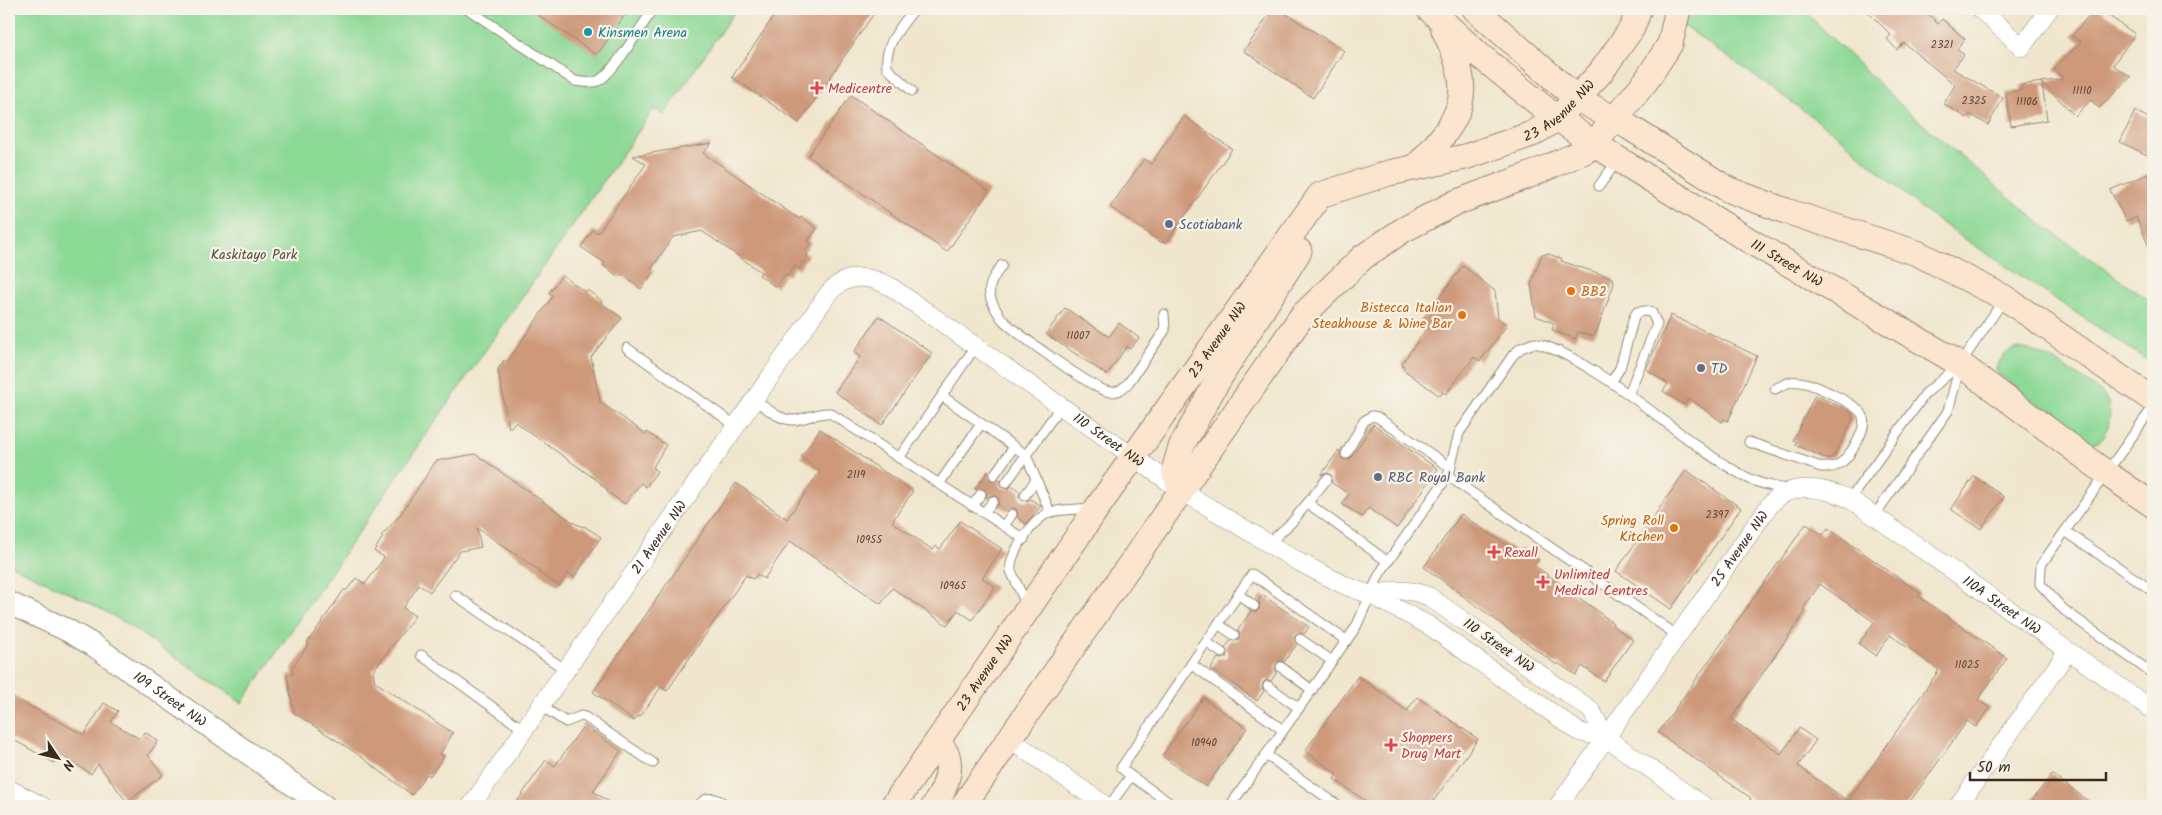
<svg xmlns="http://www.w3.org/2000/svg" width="2162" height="815" font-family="Kalam,sans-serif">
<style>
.green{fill:#8dd996;stroke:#64825a}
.building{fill:#ce997a;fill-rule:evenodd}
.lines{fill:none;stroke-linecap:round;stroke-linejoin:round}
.service-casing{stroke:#968876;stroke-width:11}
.minor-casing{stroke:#968876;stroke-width:19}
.tertiary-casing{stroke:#968876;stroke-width:24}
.secondary-casing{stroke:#968876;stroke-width:27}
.service{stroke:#fff;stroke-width:9}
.minor{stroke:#fff;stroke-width:18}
.tertiary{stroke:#fff;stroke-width:22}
.secondary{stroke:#fce5cf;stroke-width:25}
.culture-dot{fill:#0f9aa8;stroke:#f7f3e8;stroke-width:2}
.health-dot{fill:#e0444e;stroke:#f7f3e8;stroke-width:2}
.service-dot{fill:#5c6f8a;stroke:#f7f3e8;stroke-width:2}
.food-dot{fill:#e8710a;stroke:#f7f3e8;stroke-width:2}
.labels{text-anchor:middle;stroke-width:4.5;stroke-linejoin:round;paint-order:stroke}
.number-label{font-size:11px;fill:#604635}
.culture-label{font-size:14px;fill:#0d838f;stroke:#f7f3e8;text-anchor:start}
.health-label{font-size:14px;fill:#be3a42;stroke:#f7f3e8;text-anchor:start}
.street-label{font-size:14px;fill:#3b2a1e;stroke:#f7f3e8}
.service-label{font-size:14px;fill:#4e5e75;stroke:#f7f3e8;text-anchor:start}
.park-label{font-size:14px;fill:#50563c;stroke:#f7f3e8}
.food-label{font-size:14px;fill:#c56008;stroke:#f7f3e8;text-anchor:end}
</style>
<rect width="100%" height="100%" fill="#f7f3e8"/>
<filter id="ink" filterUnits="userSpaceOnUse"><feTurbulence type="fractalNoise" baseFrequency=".02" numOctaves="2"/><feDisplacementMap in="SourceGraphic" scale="10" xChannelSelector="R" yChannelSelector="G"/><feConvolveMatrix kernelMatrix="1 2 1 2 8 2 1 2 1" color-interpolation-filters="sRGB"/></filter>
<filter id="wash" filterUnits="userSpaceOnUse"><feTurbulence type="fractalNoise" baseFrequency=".0096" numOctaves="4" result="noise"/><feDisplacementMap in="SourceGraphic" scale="20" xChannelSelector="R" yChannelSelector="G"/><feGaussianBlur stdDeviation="1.12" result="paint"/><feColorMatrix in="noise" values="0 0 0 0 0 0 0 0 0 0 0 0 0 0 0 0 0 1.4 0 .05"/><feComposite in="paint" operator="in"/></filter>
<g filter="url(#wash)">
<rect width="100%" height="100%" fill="#f0e6cd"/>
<g class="green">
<polygon points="9,9 736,9 664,115 654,109 378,504 242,703 122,621 88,602 9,564"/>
<polygon points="1660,9 1802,9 1905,109 2041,224 2153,303 2153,364 1929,215 1835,133"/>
<path d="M2020,348C2049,352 2076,376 2101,392C2105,397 2108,400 2109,406C2112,419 2106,449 2089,442L1998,374L1996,369C2001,357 2006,350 2020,348Z"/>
</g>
<g id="blocks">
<g class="building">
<polygon points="529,9 629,9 597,55"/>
<polygon points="779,9 877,9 799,123 732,77"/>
<polygon points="1273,9 1279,9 1344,51 1313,98 1244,51"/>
<polygon points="1865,9 1924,9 1938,24 1942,19 1965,39 1957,49 1964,55 1953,69 2003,98 1988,125 1970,114 1967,118 1944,104 1955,85 1904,43 1897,50 1887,39 1891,35"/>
<polygon points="2094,9 2099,9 2135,34 2113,65 2131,77 2099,108 2091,100 2075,116 2042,82 2064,79 2054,69 2081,42 2072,36"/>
<polygon points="2042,82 2047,120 2011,126 2006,93 2021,90 2021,85"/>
<polygon points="851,95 989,191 947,252 808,156"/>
<polygon points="2135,111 2153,120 2153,142 2147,155 2120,142"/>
<polygon points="1184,116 1232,149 1166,243 1163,241 1162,243 1110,207 1144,159 1151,164"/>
<polygon points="712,143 703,153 799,219 801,217 817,228 808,241 811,243 804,252 808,255 799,269 795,266 788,276 785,274 776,287 759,275 761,272 702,231 673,237 651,269 654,271 641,289 621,274 619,277 603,265 605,263 581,247 593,230 598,233 646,164 633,156"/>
<polygon points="2148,174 2153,186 2153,256 2136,217 2126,221 2110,190"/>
<polygon points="1546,253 1562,259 1561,261 1613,278 1614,284 1596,333 1593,336 1578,332 1575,339 1552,330 1554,323 1536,316 1531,284 1542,254 1545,255"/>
<polygon points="1463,266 1495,291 1498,318 1507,325 1480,361 1474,357 1446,394 1443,392 1440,396 1404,370 1402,363 1425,331 1420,327 1421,326 1419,324"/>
<polygon points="562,275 585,292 587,290 602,301 601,303 622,318 591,357 600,402 646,434 647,432 666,445 653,467 657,471 646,487 641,483 625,504 607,492 608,490 600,484 601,483 515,422 509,429 498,369 504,360 507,362 553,296 549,293"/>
<polygon points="1065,308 1109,337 1119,323 1139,338 1130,349 1127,346 1107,375 1046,334"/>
<polygon points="1671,315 1757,356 1728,421 1724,419 1722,422 1689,398 1684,405 1663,391 1668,384 1646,369"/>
<polygon points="879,316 932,353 882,425 835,392 860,357 854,352"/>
<polygon points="1815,395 1848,410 1851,412 1853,419 1834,456 1827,459 1795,445 1797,442 1793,440"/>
<polygon points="1373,424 1438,469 1397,528 1368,508 1362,517 1342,504 1349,494 1332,483 1331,475 1328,473 1321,475 1339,450 1343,459 1350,459"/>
<polygon points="820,429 913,491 892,522 933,550 936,546 940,549 960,521 1002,549 982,578 995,587 972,620 958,610 947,625 892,588 881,604 790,541 764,579 757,574 753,579 746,575 667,691 661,687 640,717 638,716 634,721 593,692 736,483 787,519 820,471 801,457"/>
<polygon points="475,454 574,523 583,527 584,526 601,537 574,577 568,573 559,586 539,573 540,571 477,528 481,547 460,551 430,592 419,585 403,608 415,616 373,671 375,682 453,733 440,754 444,756 430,776 426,774 412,795 356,753 294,713 287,675 293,674 292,668 309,644 307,643 344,590 347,590 356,578 365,584 382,561 384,557 374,551 383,537 381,536 400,515 436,461"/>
<polygon points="1686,470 1741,508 1671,609 1616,571"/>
<polygon points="988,471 990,480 1001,480 1000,485 1003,488 1008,489 1011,486 1020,492 1019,497 1022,500 1027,501 1030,499 1041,506 1026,524 1017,517 1018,514 1016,509 1012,508 1007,511 998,505 999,499 996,496 991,495 987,498 984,489 975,489"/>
<polygon points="1974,476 2004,497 1981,529 1952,510 1952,508"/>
<polygon points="1461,514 1518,553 1522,548 1539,560 1534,565 1596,610 1613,623 1612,625 1633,640 1604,681 1582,666 1576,675 1558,663 1557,665 1424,567"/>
<path d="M1806,524L1823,535L1828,528L1920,593L1918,596L2007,658L1978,700L1990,708L1976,727L1967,721L1907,806H1758L1750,800L1751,798L1658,733ZM1820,584L1874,622L1859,644L1876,656L1890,635L1939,670L1848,801L1798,766L1816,740L1799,728L1781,754L1731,719L1806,611L1803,609Z"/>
<polygon points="1262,595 1309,627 1304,634 1300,633 1295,635 1294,639 1297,644 1284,662 1279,661 1276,664 1275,669 1277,672 1271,681 1266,680 1263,683 1262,688 1264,691 1257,701 1211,669 1218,658 1222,659 1227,657 1228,653 1225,648 1231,640 1234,641 1239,639 1240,635 1238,630 1251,611 1256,612 1259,609 1260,604 1258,601"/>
<polygon points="1358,676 1407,711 1417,697 1478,739 1430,806 1373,806 1334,779 1337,774 1305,751"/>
<polygon points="9,695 84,735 104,703 118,711 111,722 140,739 145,732 158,741 148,755 163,775 127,802 98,764 91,774 61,755 57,762 54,761 54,763 9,737"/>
<polygon points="1203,698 1247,728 1206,787 1162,756"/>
<polygon points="584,725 621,751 593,791 615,806 514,806 546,760 555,766"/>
<polygon points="2052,774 2095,806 2041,806 2032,800"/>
</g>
</g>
</g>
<g filter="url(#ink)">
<use href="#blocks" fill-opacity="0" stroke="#968876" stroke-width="1"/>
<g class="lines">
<g class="service-casing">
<g id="service">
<path d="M468,9L575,81C582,82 591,84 598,81C613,74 643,24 653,9"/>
<path d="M912,91L887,68C884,44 901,27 914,9"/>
<polyline points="1599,186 1617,161"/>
<path d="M1002,265C995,275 986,286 991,299C993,306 998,313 1002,319C1014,332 1090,386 1106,391C1116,394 1122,390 1129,382L1165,330L1164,314"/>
<polyline points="627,348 736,426"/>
<polyline points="1612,381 1620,368 1634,317 1637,312 1646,311 1652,313 1657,324 1629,393"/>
<polyline points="942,396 1026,455 1050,512"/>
<path d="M755,400C768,409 783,424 800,419C811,417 819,412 830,413L1024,539"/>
<polyline points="2153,407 2041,565 2040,584 2064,610 2153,674"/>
<path d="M1749,442L1821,467C1826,467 1831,468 1836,466C1849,460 1869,428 1862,414C1856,404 1812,383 1800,382C1791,380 1783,385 1775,389"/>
<polyline points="1346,454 1364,421 1372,416 1377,417 1451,468"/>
<polyline points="899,458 976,346"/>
<polyline points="994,475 1014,447"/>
<polyline points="1448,476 1678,636"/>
<polyline points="1006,483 1061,406"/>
<polyline points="939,484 981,424"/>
<polyline points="1025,495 1036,480"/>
<polyline points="1850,499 1925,394 1960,364 2005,298"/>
<polyline points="1309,504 1388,562"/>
<polyline points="972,506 981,494"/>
<polyline points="984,513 993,501"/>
<polyline points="1874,516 1948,411 1960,366"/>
<polyline points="1004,526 1012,514"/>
<polyline points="2065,531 2153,591"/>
<polyline points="1268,544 1292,522 1327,479"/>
<polyline points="1238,594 1254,606"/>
<polyline points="455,595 566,670"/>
<path d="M1027,606L1011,571C1008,555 1033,520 1048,513C1060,508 1079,510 1092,508"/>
<polyline points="1218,624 1234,635"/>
<polyline points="1300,639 1332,661"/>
<polyline points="1206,642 1222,653"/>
<polyline points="421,655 524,730"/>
<polyline points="1191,664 1283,730"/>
<polyline points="1281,667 1312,690"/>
<polyline points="1268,686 1299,708"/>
<polyline points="541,706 566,722 581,716 585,717 653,763"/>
<polyline points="1266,755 1339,806"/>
<polyline points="1131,776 1174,806"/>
<path d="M698,806C707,794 717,798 728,806"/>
<polyline points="1109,806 1131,776 1121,768 1252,574 1347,641"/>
<path d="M1230,806L1356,627L1380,573L1448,476L1459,433L1513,355L1521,348L1534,343C1554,347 1573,358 1590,369C1644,400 1689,446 1744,476C1757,484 1773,486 1788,490"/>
</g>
</g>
<g class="minor-casing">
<g id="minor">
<polyline points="1980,9 2022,47 2049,9"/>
<polyline points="1606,738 1704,806"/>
<polyline points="1010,739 1106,806"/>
<polyline points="9,789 42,806"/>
<path id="s1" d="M471,806L828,294C845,273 869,274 891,287L1182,491L1299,562L1346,586L1371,595L1428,625L1579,732L1606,738L1591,710L1428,596C1404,588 1395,590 1371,595"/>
<path id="s2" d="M1558,806L1769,506C1790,480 1822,487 1850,499L2153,710"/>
<polyline points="1958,806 2068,651"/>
</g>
</g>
<g class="tertiary-casing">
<g id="tertiary">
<path id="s3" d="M9,603L67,630L93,645L324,806"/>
</g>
</g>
<g class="secondary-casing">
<g id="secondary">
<path id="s4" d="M1429,9L1478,54L1549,112L1594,144L1750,241L1960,364L2106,473L2153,505"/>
<polyline points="1475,9 1576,98 1629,127 1729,190 1786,211 1917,253 2005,298 2153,400"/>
<path d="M1416,167C1462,117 1477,96 1444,30"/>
<polyline points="1182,491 1174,471 1181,447 1215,385 1299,251"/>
<path id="s5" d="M893,806L1097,508L1320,195L1389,173L1465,157L1532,134L1558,118L1601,72L1632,28L1639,9"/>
<path d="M934,806C946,788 958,758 937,743"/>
<polyline points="963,806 1302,316 1363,257 1403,230 1455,203 1530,175 1585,151 1594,144 1646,81 1670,44 1678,9"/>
</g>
</g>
<use href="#service" class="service"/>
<use href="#minor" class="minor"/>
<use href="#tertiary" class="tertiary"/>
<use href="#secondary" class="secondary"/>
</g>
</g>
<circle class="culture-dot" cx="588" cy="32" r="5"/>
<g class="health-dot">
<path d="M814.5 80.5h5v5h5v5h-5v5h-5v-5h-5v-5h5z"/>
<path d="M1491.5 544.5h5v5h5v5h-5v5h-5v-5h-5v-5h5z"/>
<path d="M1540.5 574.5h5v5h5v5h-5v5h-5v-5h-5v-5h5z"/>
<path d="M1388.5 737.5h5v5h5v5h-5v5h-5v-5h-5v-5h5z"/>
</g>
<g class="service-dot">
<circle cx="1169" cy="224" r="5"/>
<circle cx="1701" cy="368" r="5"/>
<circle cx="1378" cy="477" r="5"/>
</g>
<g class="food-dot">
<circle cx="1571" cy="291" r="5"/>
<circle cx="1462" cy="315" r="5"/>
<circle cx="1674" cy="528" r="5"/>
</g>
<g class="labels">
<g class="number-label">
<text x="1942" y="48">2321</text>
<text x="2082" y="94">11110</text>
<text x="1974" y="104">2325</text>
<text x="2027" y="105">11106</text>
<text x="1078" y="339">11007</text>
<text x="856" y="478">2119</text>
<text x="1717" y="518">2397</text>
<text x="869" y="543">10955</text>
<text x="953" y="589">10965</text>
<text x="1967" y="668">11025</text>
<text x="1204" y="746">10940</text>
</g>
<g class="culture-label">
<text x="598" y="37">Kinsmen Arena</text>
</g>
<g class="health-label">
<text x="828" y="93">Medicentre</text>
<text x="1504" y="557">Rexall</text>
<text x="1554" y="579">Unlimited<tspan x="1554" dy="16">Medical Centres</tspan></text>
<text x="1401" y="742">Shoppers<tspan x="1401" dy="16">Drug Mart</tspan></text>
</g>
<g class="street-label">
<text dy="5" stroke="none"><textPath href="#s5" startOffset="1002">23 Avenue NW</textPath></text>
<text dy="5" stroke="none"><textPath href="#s4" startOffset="440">111 Street NW</textPath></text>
<text dy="5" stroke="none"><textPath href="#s5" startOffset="568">23 Avenue NW</textPath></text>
<text dy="5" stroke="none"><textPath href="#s1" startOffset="960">110 Street NW</textPath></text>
<text dy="5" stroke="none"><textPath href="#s1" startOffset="328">21 Avenue NW</textPath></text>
<text dy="5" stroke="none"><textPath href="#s2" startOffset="315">25 Avenue NW</textPath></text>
<text dy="5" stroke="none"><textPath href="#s2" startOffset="640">110A Street NW</textPath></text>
<text transform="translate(1499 645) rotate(35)" y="5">110 Street NW</text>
<text dy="5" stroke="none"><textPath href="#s5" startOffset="162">23 Avenue NW</textPath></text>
<text dy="5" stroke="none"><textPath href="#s3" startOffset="188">109 Street NW</textPath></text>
</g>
<g class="service-label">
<text x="1179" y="229">Scotiabank</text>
<text x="1711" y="373">TD</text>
<text x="1388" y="482">RBC Royal Bank</text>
</g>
<g class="park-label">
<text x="254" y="259">Kaskitayo Park</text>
</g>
<g class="food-label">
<text x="1581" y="296" text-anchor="start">BB2</text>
<text x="1452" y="312">Bistecca Italian<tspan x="1452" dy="16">Steakhouse &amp; Wine Bar</tspan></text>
<text x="1664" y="525">Spring Roll<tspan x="1664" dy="16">Kitchen</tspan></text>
</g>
</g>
<rect width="2162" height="815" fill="none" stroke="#f7f3e8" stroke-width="30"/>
<g transform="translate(58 758) rotate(125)" stroke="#f7f3e8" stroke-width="4" paint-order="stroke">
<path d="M0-4L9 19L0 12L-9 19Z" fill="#3b2a1e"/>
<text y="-8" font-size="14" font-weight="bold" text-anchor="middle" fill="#3b2a1e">N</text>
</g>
<path d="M1970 772v8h136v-8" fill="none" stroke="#3b2a1e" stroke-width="2.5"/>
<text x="1977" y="772" font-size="15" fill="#3b2a1e" stroke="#f7f3e8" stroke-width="4" paint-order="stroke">50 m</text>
</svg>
